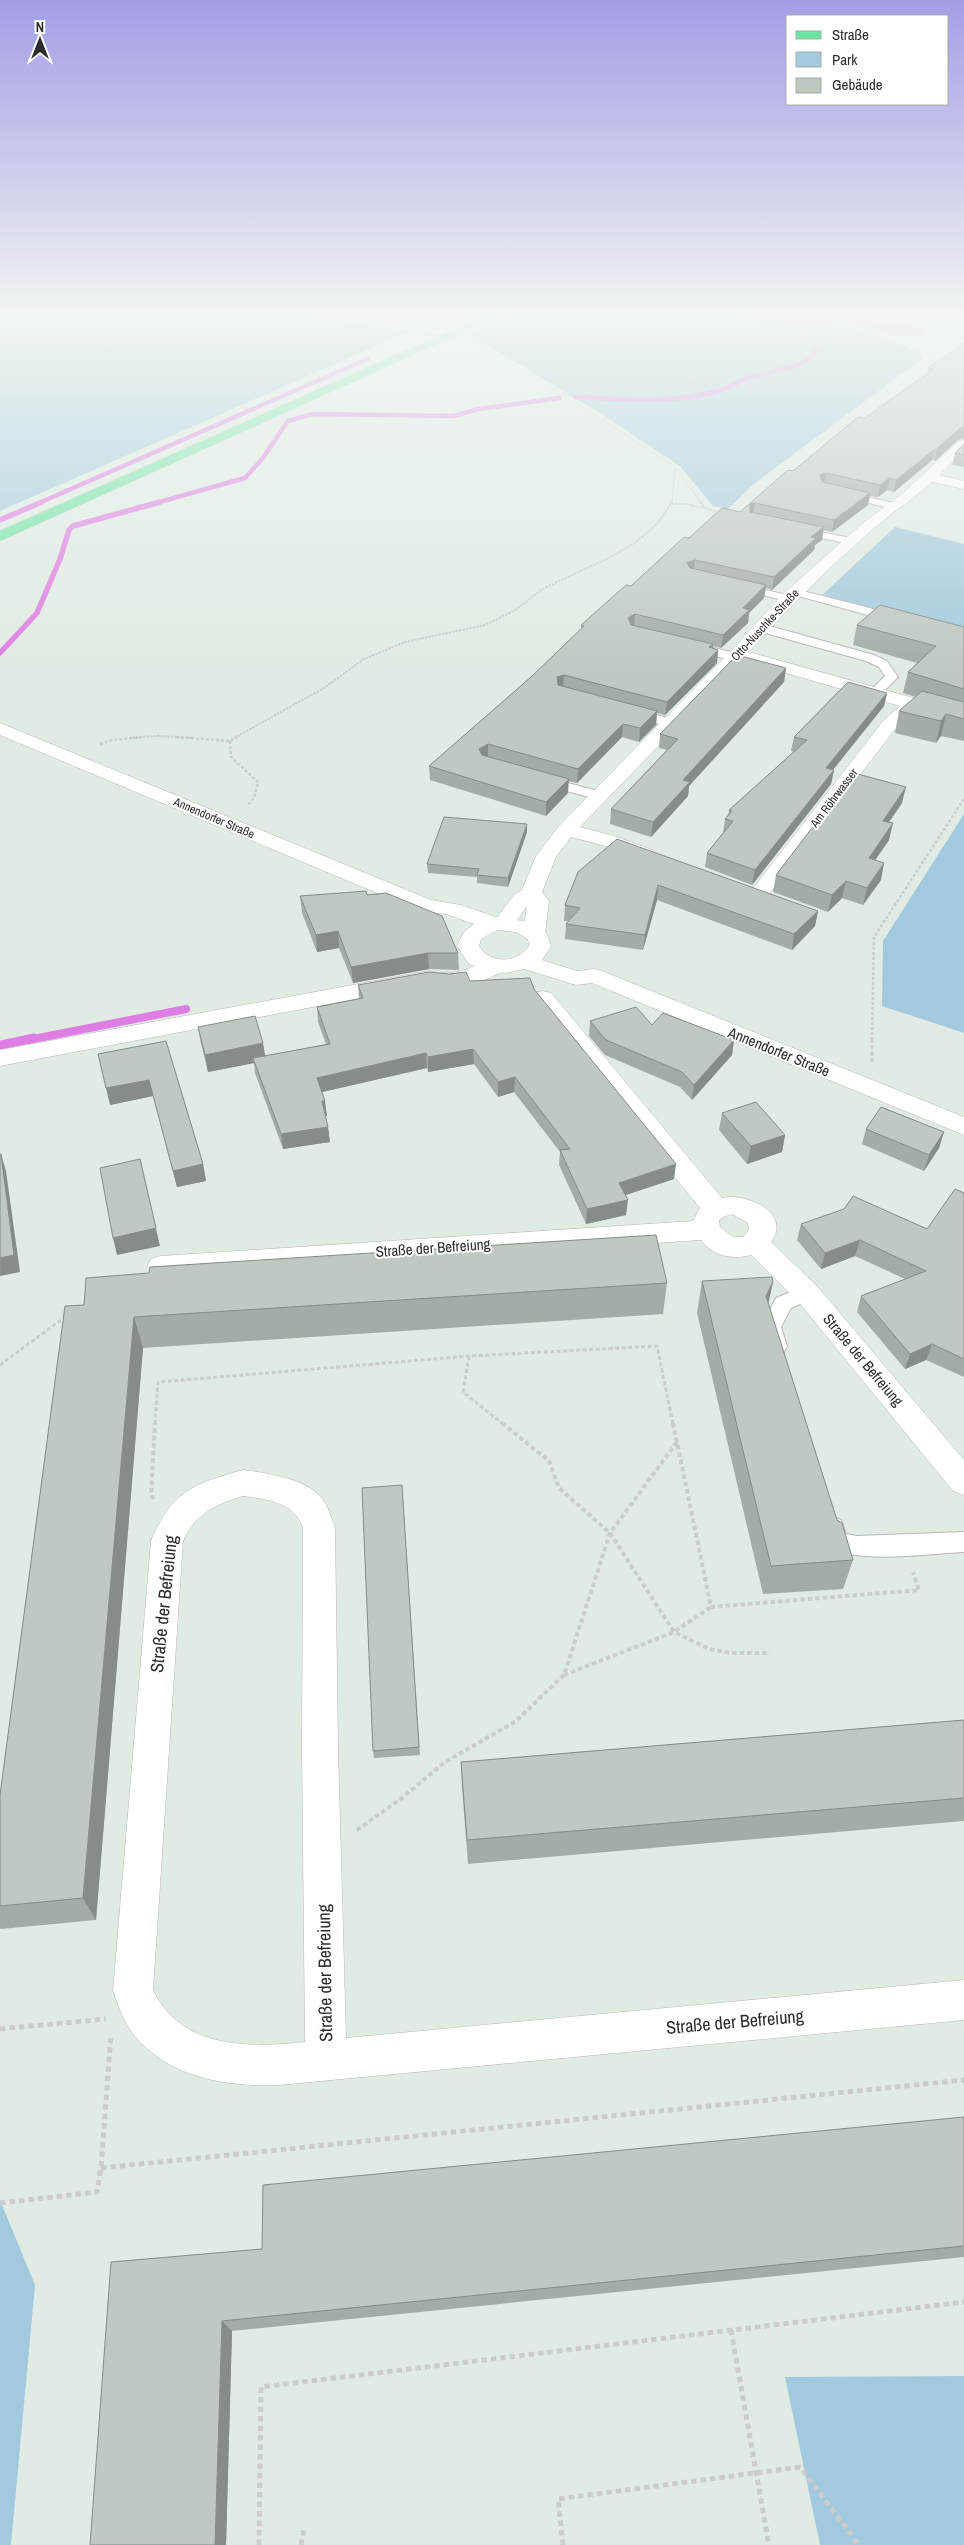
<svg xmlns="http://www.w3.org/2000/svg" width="964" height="2545" font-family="'Archivo Narrow',sans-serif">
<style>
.green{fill:#a2c9dd}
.water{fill:#de7de3}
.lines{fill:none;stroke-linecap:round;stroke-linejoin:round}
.stream-far3{stroke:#de7de3;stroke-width:4.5}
.stream-far2{stroke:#de7de3;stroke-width:5.5}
.stream-far1{stroke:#de7de3;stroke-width:8}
.stream{stroke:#de7de3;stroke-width:9}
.service-casing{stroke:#beb3b9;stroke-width:2}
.minor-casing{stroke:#beb3b9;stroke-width:1}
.tertiary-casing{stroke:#beb3b9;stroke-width:1}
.secondary-casing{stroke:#beb3b9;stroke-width:1}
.primary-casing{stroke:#ccc;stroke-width:1}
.path-far5{stroke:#ccc;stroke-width:1;stroke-dasharray:2 1;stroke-linecap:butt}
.path-far4{stroke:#ccc;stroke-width:2;stroke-dasharray:2.5 1;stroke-linecap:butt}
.path-far3{stroke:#ccc;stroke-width:2.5;stroke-dasharray:3 2;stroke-linecap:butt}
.path-far2{stroke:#ccc;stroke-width:3;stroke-dasharray:4 2.5;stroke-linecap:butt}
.path-far1{stroke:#ccc;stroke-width:4;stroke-dasharray:4.5 3;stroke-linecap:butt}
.path{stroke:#ccc;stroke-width:5;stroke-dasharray:5.5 4;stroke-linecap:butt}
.service{fill:#fff;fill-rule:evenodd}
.minor{fill:#fff;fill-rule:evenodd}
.tertiary{fill:#fff;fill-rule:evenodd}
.secondary{fill:#fff;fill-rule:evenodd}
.primary{fill:#6de4a2;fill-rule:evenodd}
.wall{fill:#a4aca6}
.shaded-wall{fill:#868c87}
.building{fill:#bfc8c1;stroke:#868c87}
.labels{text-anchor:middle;stroke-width:4;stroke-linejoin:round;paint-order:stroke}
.far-street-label{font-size:12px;fill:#2c2c2c;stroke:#fff}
.street-label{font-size:15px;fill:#2c2c2c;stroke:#fff}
.near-street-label{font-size:18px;fill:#2c2c2c;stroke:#fff}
</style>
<rect width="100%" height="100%" fill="#e0ece3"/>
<g class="green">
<polygon points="0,318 312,318 408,332 0,511"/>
<path d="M507,318H748C785,329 824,322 861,330C881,334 900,346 919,352L923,358L755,483L728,509L713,506L680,466L608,418L471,335Z"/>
<polygon points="895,527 964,544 964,635 820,597"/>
<polygon points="964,814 964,1033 882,1006 883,941"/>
<polygon points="0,2200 35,2285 11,2545 0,2545"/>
<polygon points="964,2376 964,2545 820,2545 785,2377"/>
</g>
<g class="water">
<path d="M745,318H834L836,320L833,325C805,328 773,326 745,318Z"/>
<path d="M875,318L929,330C913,343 869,330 851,323L850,319Z"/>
</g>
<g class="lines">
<g class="stream-far3">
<path d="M575,397C622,399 673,404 719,391C731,388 742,379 754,376C776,370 796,370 814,355L815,348"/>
<polyline points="39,503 367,359"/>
<polyline points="156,503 245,478 263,458 288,421 312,414 453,416 479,409 559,398"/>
</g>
<g class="stream-far2">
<polyline points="0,520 42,502"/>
<polyline points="0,653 37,613 60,559 69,530 73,526 160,502"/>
</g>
<polyline class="stream-far1" points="28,1040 186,1009"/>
<polyline class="stream" points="0,1045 34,1038"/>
<g class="service-casing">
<g id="service">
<polygon points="842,491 898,504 899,506 894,509 838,496 838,492"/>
<polygon points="797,527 850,538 855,541 850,544 793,532 792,530"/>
<polygon points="739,584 792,596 794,598 788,601 735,589 733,587"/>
<polygon points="795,589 901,616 903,619 897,623 791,594 789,592"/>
<polygon points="762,624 874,655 887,661 898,677 880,695 870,695 869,692 885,676 879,667 866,661 758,631 756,628"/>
<polygon points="692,643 740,654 742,657 736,661 688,650 686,647"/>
<polygon points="630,708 676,720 678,723 671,727 625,715 623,712 625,709"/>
<polygon points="542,776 605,793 607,796 600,800 537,783 535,780"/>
<polygon points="807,1285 814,1288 817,1293 814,1298 791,1308 781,1327 787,1346 784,1352 777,1354 770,1352 761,1327 776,1298"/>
<path d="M833,1517L841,1520L846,1534L857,1536L964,1532V1552C923,1554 868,1563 829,1549L821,1527L825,1520Z"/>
</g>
</g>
<g class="minor-casing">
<g id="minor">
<polygon points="324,318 357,318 453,331 459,334 453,337 330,321"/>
<path d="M964,440V451L939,475L964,481V489L932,482C913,499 891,513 872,530C828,568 788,608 749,652L964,712V723L917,710L895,729L765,899L758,901L751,899L747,895L751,891L883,721L900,706L741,660L580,827L617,837L655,851L658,855L655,859C638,864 619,850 602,845C592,842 581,840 571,837L556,857L542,892L549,901L545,934L542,939L534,941L526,939L523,934L527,906L511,929L503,930L495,929L492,924L514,895L522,890L536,856L559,826L732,650L782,595L863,523L902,494L959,441Z"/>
<path d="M496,959L504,961L507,966L504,971C480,983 456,991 429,985L0,1066V1050L429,971C459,978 469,966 496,959Z"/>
<path d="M543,991L551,993L722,1198C745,1192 793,1213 771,1242L817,1286L964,1460V1495L953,1491L797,1300L751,1255C733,1260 712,1256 701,1240L161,1276L151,1273L147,1266L151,1259L161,1256L693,1221L700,1208L535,1003L532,998L535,993ZM732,1214L748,1223L749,1230L743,1237H733L720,1227L719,1220L723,1217Z"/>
<path d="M243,1470C266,1473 303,1478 320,1496C328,1505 331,1517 335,1528L338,1747L346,2038L964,1980V2020L279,2085C227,2087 170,2078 135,2036C124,2024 119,2006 113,1991L151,1541C172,1491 193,1484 243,1470ZM243,1496C267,1499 295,1502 303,1528L302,1747L305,2042C249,2048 181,2049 153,1990L183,1541C194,1514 217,1504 243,1496Z"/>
</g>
</g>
<g class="tertiary-casing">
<polygon id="tertiary" points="948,318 964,318 964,323 950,320"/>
</g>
<g class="secondary-casing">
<path id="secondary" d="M0,723L431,900L461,905L499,918L532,922L546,932L551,946L542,960L577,971L594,969L602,971L964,1117V1135L592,983L576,985L524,969L506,973L482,970L469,964L457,946L464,932L474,924L446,914L420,911L0,735ZM497,930L516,932L528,939L529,946C517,964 490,964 479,946L481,939Z"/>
</g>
<g class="primary-casing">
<polygon id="primary" points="479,318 495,318 0,541 0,531"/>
</g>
<g class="path-far5">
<polyline points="842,326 903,337 940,335"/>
<polyline points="478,344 553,388 675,467 701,503"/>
<path d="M553,388C605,378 658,386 709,374C718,372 730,368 735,360C739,354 739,348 745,344C773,326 810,328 842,326L843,318"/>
<polyline points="0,389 174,318"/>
<polyline points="672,503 675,467"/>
</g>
<g class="path-far4">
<polyline points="700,502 704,507"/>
<polyline points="672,504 687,504 720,512"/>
<polyline points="129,738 158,736 194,738"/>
<polyline points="234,738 324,688 364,659 405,642 485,625 514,611 544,588 611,557 636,542 657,524 672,502"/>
</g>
<g class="path-far3">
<polyline points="176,737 230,741 237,737"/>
<polyline points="230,741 231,757 258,782 254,798 247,806"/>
<polyline points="100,744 112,740 144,737"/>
<polyline points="872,1040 874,937 964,799"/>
</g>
<g class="path-far2">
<polyline points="872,1062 872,1038"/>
<polyline points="469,1356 463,1392 503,1424"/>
<polyline points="0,1365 65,1317"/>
<polyline points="155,1424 158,1382 469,1356 657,1346 673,1424"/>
</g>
<g class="path-far1">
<polyline points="502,1423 549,1461 559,1488 610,1533 674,1632 709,1649 731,1653 770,1653"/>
<polyline points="673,1423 711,1607 919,1590 913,1572"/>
<polyline points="154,1499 151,1495 155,1423"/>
<polyline points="564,1675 674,1632 711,1607"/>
<polyline points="357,1830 402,1798 445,1762 516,1721 564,1675 610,1533 677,1442"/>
</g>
<g class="path">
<polyline points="0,2029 106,2019"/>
<polyline points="101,2168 964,2080"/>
<polyline points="0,2203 97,2192 101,2168 111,2034"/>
<polyline points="731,2330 769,2545"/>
<polyline points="259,2545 261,2387 964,2302"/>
<polyline points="301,2545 304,2529"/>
<polyline points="563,2545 558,2499 800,2467 859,2545"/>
</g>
<use href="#service" class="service"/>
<use href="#minor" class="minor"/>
<use href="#tertiary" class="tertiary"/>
<use href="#secondary" class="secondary"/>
<use href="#primary" class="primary"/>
</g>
<g class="wall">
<polygon points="964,343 964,438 958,440 935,461 932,460 894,492 887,490 878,497 870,496 868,505 832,532 823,530 822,540 815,545 814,550 772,590 766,588 764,598 749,613 748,623 721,648 713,646 713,648 718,650 717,663 665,715 657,713 656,725 639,742 622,737 577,783 568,781 568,793 546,816 430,780 429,766 531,677 581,629 581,625 631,586 689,538 740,512 793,471 927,374 928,368"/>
<polygon points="964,444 964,467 952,465 955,453"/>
<polygon points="857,625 964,627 964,741 941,736 936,743 895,733 899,711 916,697 903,693 908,672 917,663 853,645"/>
<polygon points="786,668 784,682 689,786 688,796 651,837 610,824 611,809 667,750 659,748 660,734"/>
<polygon points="887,693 884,706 833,770 834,770 831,784 752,885 705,867 707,853 723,833 725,819 728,816 729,810 794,752 791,751 794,737"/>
<polygon points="902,803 889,822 889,840 875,860 881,880 863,905 842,898 828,912 773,892 776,875"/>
<polygon points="527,832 508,887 477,883 477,877 428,873 427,864"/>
<polygon points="578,872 818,911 815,926 792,950 657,900 643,950 565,939 566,924 568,921 564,921 565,905"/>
<polygon points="367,895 458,953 459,970 429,969 353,983 339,948 317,952 302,913 300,896"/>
<polygon points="470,981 534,989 674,1179 625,1195 626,1215 586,1224 559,1165 560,1152 514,1092 498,1097 474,1064 428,1072 427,1068 322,1092 327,1116 326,1116 330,1142 283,1149 255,1073 254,1063 208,1072 201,1044 198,1027 265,1056 326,1044 318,1022 317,1007 359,999 358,985"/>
<polygon points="590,1021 652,1025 734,1040 732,1055 692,1100 680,1087 605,1055 589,1036"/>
<polygon points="166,1041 203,1164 206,1181 177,1187 153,1096 110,1105"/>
<polygon points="722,1113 785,1135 782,1152 747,1164 719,1130"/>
<polygon points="866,1129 944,1132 939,1148 924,1171 862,1144"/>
<polygon points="964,1193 964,1377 926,1360 905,1369 857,1312 861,1296 905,1279 855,1256 821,1269 797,1240 801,1224 927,1229"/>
<polygon points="702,1281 773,1282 768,1304 837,1520 853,1560 843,1589 763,1594 697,1313"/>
<polygon points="667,1283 663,1314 143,1348 96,1920 1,1929 0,1928 0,1795 65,1306"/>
<polygon points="402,1485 420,1755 374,1758 373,1751"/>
<polygon points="964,1720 964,1821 468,1864 462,1787 461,1762"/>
<polygon points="964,2117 964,2257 232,2331 226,2545 90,2545 262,2249"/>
</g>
<g class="shaded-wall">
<polygon points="964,427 964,438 958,440 935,461 937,449 960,428"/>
<polygon points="935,449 932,460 894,492 896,480"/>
<polygon points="826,473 824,485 819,487 820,475"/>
<polygon points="890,478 887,490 878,497 880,485"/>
<polygon points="870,493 868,505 832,532 834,520"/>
<polygon points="755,503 753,515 749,516 750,504"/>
<polygon points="824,527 822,540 815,545 814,550 772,590 774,577 811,537"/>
<polygon points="695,560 693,572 686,575 687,563"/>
<polygon points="766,585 764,598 749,613 748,623 721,648 723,635 743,608"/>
<polygon points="635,614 634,627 627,631 628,618"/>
<polygon points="713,644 712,657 718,650 717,663 665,715 667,702 709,647"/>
<polygon points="786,668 784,682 689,786 688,796 651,837 653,822 683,780"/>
<polygon points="564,675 563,688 556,690 557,677"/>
<polygon points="887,693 884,706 823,782 826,768"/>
<polygon points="657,711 656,725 639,742 640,728"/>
<polygon points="946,714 941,736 936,743 941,721"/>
<polygon points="623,724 622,737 577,783 578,769"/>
<polygon points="488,744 488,758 479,762 479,749"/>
<polygon points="834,770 831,784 752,885 755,870"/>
<polygon points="569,779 568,793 546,816 546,802"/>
<polygon points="906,787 902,803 879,837 883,821"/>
<polygon points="893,823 889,840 865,875 869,858"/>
<polygon points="527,824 527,832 508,887 508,878"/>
<polygon points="884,863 881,880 863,905 867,888"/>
<polygon points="846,881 842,898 828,912 832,895"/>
<polygon points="658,885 657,900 643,950 645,935"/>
<polygon points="818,911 815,926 792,950 794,934"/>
<polygon points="338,931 339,948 317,952 316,935"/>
<polygon points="428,953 429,969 353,983 351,967"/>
<polygon points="734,1040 732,1055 692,1100 694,1085"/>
<polygon points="263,1043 266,1060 253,1058 254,1063 208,1072 205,1055"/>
<polygon points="473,1049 474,1064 428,1072 428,1057"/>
<polygon points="426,1053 427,1068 318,1093 317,1078"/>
<polygon points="515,1077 514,1092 498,1097 498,1082"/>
<polygon points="149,1080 153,1096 110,1105 106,1088"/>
<polygon points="322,1101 325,1101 327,1116 324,1116"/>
<polygon points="328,1127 330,1142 283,1149 281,1134"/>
<polygon points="944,1132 939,1148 924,1171 929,1155"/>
<polygon points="785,1135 782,1152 747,1164 751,1146"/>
<polygon points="1,1154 6,1171 20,1272 0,1276"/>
<polygon points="140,1159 160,1246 117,1255 113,1238"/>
<polygon points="203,1164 206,1181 177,1187 173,1171"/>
<polygon points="676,1164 674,1179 617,1198 619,1183"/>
<polygon points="628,1200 626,1215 586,1224 587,1209"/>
<polygon points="860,1240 855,1256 821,1269 825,1253"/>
<polygon points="773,1282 766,1313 766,1296"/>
<polygon points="134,1317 143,1348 96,1920 83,1898"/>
<polygon points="932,1344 926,1360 905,1369 910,1354"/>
<polygon points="222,2321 232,2331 226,2545 215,2545"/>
</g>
<g class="building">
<polygon points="964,343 964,427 960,428 937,449 935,449 896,480 890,478 880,485 826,473 820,475 822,482 870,493 834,520 755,503 750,504 750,512 824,527 811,537 816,538 774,577 695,560 687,563 690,568 766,585 743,608 749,610 723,635 635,614 628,618 631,625 713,644 709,647 718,650 667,702 564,675 557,677 558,685 657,711 640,728 623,724 578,769 488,744 479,749 482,755 569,779 546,802 429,766 531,677 584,626 581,625 626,585 631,586 684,537 689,538 722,508 740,512 788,470 793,471 858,417 865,418 934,369 928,368"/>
<polygon points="964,444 964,455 955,453"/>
<polygon points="880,605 964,627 964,689 908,672 936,646 857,625"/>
<polygon points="737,655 786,668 683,780 690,782 653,822 611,809 678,739 660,734"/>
<polygon points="848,682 887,693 826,768 834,770 755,870 707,853 733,821 725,819 732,811 729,810 807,740 794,737"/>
<polygon points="922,691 964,702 964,719 946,714 941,721 899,711"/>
<polygon points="854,773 906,787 883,821 893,823 869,858 884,863 867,888 846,881 832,895 776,875"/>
<polygon points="444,817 527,824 508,878 477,875 479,869 427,864"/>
<polygon points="617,839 818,911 794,934 658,885 645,935 566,924 580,908 565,905 578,872"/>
<polygon points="366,891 367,895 386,893 442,916 458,953 428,953 351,967 338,931 316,935 300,896"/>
<polygon points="429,972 449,974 466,972 470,981 530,978 534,989 676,1164 619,1183 628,1200 587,1209 560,1150 570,1149 515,1077 498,1082 473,1049 428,1057 426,1053 317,1078 325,1101 322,1101 328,1127 281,1134 253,1058 330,1044 317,1007 363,998 358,985"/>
<polygon points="636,1007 652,1025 663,1013 734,1040 694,1085 682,1072 606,1040 590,1021"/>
<polygon points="255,1016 263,1043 205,1055 198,1027"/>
<polygon points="166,1041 203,1164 173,1171 149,1080 106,1088 98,1054"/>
<polygon points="756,1102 785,1135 751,1146 722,1113"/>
<polygon points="881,1107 944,1132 929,1155 866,1129"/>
<polygon points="0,1154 1,1154 14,1255 0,1258"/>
<polygon points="140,1159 156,1228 113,1238 100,1168"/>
<polygon points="955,1189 964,1193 964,1359 932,1344 910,1354 861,1296 926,1271 860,1240 825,1253 801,1224 844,1209 853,1196 927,1229"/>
<polygon points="656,1235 667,1283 134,1317 83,1898 0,1906 0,1795 65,1306 84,1305 86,1278 149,1273 150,1267"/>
<polygon points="772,1277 773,1282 766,1296 837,1520 842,1523 853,1560 771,1566 702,1281"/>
<polygon points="402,1485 419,1747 373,1751 362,1488"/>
<polygon points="964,1720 964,1798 467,1840 461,1762"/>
<polygon points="964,2117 964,2246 222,2321 215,2545 90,2545 111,2262 262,2249 263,2185"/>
</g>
<linearGradient id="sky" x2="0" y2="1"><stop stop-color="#a49ee6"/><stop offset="0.47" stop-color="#f1f6f2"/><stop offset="1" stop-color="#f1f6f2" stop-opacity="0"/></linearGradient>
<rect width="964" height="674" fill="url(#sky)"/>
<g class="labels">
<g class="far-street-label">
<text transform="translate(765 625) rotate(-47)" y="4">Otto-Nuschke-Straße</text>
<text transform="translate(834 798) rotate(-53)" y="4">Am Röhrwasser</text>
<text transform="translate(214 818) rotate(23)" y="4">Annendorfer Straße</text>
</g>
<g class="street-label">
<text transform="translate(779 1052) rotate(22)" y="5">Annendorfer Straße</text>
<text transform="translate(433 1248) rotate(-4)" y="5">Straße der Befreiung</text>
<text transform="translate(863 1360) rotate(50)" y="5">Straße der Befreiung</text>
</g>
<g class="near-street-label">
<text transform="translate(164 1604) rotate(-84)" y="6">Straße der Befreiung</text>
<text transform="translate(325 1973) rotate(-91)" y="6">Straße der Befreiung</text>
<text transform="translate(735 2022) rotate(-5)" y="6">Straße der Befreiung</text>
</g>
</g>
<rect x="786" y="15" width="162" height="90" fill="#ffffff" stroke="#ababab"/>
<rect x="796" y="31" width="25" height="8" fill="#6de4a2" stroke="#ababab"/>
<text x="832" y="40" font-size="15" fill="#2c2c2c">Straße</text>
<rect x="796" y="52" width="25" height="15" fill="#a2c9dd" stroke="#ababab"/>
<text x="832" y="65" font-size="15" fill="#2c2c2c">Park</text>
<rect x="796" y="78" width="25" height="15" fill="#bfc8c1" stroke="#ababab"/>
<text x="832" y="90" font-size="15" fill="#2c2c2c">Gebäude</text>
<g transform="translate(40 40)" stroke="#ffffff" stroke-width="4" paint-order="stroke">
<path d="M0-4L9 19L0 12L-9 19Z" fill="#2c2c2c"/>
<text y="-8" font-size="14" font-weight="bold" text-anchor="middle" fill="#2c2c2c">N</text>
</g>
</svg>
